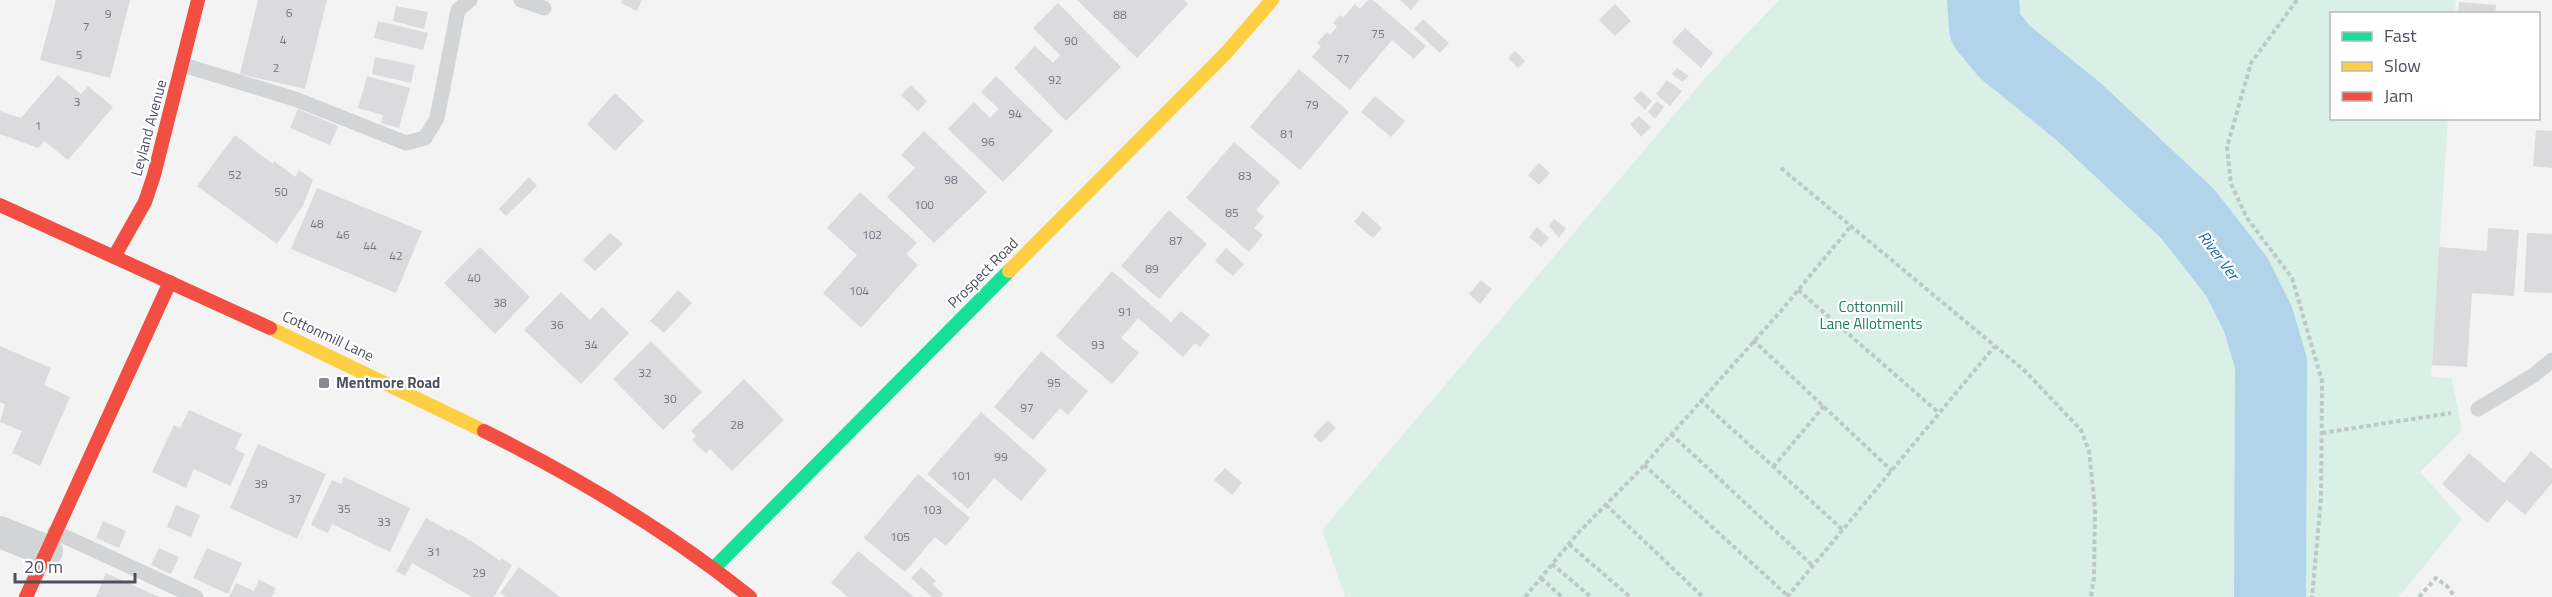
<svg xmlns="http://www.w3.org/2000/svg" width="2552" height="597" font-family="'Titillium Web',sans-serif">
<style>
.green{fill:#daf0e7}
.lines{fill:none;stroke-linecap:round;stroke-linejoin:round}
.river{stroke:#b1d4eb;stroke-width:72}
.building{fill:#dbdbdd}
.path{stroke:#bec8c7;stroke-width:4;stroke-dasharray:4.5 3;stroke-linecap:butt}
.lane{stroke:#d2d4d6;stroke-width:15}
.street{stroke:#d2d4d6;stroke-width:32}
.fast{stroke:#16e098;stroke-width:14}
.slow{stroke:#ffcf43;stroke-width:14}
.jam{stroke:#f24e42;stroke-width:14}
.poi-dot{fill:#868a93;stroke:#fff;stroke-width:2}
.labels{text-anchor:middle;stroke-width:4.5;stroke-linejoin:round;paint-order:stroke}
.number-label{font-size:12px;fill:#707580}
.street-label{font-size:15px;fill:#4b515f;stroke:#fff}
.park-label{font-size:15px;fill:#1e7e61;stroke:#fff}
.poi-label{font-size:15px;font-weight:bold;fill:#4b515f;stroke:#fff;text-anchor:start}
.water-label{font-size:16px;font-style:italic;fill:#156ba7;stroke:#fff}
</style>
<rect width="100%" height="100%" fill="#f3f3f3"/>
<polygon class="green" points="1779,0 2456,0 2455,13 2332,14 2332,118 2448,119 2431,376 2452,379 2462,431 2420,472 2462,519 2399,597 1345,597 1322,530 1707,76"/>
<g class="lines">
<polyline class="river" points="1983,0 1985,28 2005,52 2079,112 2188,214 2237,277 2258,319 2271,363 2270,597"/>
</g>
<g class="building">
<polygon points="56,0 130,0 110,78 40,60"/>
<polygon points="258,0 327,0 305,89 240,74"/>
<polygon points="622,0 642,0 637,11 621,3"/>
<polygon points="1077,0 1184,0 1188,4 1137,58"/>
<polygon points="1368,0 1373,0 1426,46 1414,59 1392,40 1350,90 1312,57 1321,46 1317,43 1327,32 1330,35 1337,27 1333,23 1340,15 1343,18 1355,4 1360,9"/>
<polygon points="1400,0 1419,0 1411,10"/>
<polygon points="2459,2 2496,5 2495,14 2458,14"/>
<polygon points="1058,3 1121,67 1066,121 1014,68 1035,46 1053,63 1060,55 1033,28"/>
<polygon points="1615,4 1631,21 1615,36 1599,20"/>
<polygon points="396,6 428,12 424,29 393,21"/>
<polygon points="1423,19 1449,43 1440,53 1414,29"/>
<polygon points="378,21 428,33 423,50 374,38"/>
<polygon points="1685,28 1713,53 1701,68 1672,42"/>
<polygon points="1515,51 1525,61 1518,68 1508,58"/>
<polygon points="375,57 415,65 411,83 372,74"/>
<polygon points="1677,68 1689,76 1682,82 1672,74"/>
<polygon points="1299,69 1349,112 1300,170 1250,127"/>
<polygon points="58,75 81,94 88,86 113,107 68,160 44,141 38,148 0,134 0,111 21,118"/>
<polygon points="367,76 410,88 399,128 381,123 383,115 358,108"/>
<polygon points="996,76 1053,131 1003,182 948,129 974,102 990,118 999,109 981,92"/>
<polygon points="1667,80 1682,91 1670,106 1656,94"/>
<polygon points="911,85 927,101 918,111 901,95"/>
<polygon points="1641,91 1652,101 1645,110 1633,98"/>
<polygon points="615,93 644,121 615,151 587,124"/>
<polygon points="1375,96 1405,121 1391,137 1361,112"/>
<polygon points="1657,101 1664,107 1655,119 1648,112"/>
<polygon points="298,109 338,126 330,145 290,128"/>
<polygon points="1639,116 1651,127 1641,137 1630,124"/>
<polygon points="2536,130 2552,131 2552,168 2533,166"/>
<polygon points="924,131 987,192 934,243 887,197 915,168 901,155"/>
<polygon points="235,135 273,164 274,161 295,177 299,170 313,180 303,205 277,244 197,186"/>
<polygon points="1234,142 1280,182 1256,210 1264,217 1254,228 1263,235 1249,252 1186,198"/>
<polygon points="1539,163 1550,173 1539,185 1528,175"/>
<polygon points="529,177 537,186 506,216 499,209"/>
<polygon points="317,188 422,231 396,293 291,249"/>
<polygon points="860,192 917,243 906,254 918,265 861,328 823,293 857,255 827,228"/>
<polygon points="1169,210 1207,244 1159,299 1121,266"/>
<polygon points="1363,211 1382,228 1373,238 1354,222"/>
<polygon points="1554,219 1566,228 1559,238 1549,226"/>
<polygon points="1537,227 1549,238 1541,247 1529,237"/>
<polygon points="2488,228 2519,230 2514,296 2472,293 2467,367 2432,365 2439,247 2487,251"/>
<polygon points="610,233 623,244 595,271 583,260"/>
<polygon points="2527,233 2552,234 2552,293 2524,292"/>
<polygon points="480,247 530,297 495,334 444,283"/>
<polygon points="1226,248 1244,264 1233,276 1215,261"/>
<polygon points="1112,271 1171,322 1181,311 1210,335 1200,347 1195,343 1183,357 1138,318 1121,338 1139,353 1112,384 1056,336"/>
<polygon points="1481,280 1492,289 1480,304 1469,294"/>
<polygon points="678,290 692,303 664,333 650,321"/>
<polygon points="561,292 590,320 602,307 629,333 581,384 524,330"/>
<polygon points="651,341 702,392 663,430 613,379"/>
<polygon points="0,346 51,368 44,385 70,397 40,466 12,453 22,431 0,422 5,404 0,402"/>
<polygon points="1041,351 1088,391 1068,415 1060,408 1033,440 994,407"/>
<polygon points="744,379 784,420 732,471 710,449 706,454 692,440 696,436 691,431"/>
<polygon points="189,410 242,434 235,449 245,454 230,486 194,469 186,488 152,472 174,425 180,428"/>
<polygon points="981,412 1047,470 1021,501 994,478 968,509 927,474"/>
<polygon points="1328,420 1336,428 1321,443 1313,436"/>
<polygon points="258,444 326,474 297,539 230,508"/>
<polygon points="2531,451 2552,469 2552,483 2525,515 2507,500 2487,523 2442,484 2469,453 2504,483"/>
<polygon points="1225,468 1242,483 1232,495 1214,480"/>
<polygon points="918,474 970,518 946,546 935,537 905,572 864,538"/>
<polygon points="344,477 410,508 390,552 332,524 328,533 311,525 332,480 341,484"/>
<polygon points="176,505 200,515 191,537 167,527"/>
<polygon points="426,518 449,531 450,529 468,539 467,542 470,540 500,561 501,558 512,565 494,597 472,597 412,563 405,576 396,571"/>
<polygon points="103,521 126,531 119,548 96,538"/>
<polygon points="159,548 179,557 171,574 151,565"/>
<polygon points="207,548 242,563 228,594 193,578"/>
<polygon points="858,551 914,597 848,597 831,583"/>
<polygon points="519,567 555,593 560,597 506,597 500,593"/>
<polygon points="921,567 936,581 932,584 943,594 941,597 932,597 911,578"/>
<polygon points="106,573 159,597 96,597"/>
<polygon points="259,580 276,588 272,597 229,597 236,583 254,591"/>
</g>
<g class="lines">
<g class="path">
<polyline points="2297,0 2251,63 2227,147 2231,184 2247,218 2292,278 2322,381 2321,499 2312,597"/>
<polyline points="1781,168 2025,371 2081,430 2089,451 2095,508 2094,577 2091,597"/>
<polyline points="1798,290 1939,413"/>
<polyline points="1753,340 1892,471"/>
<polyline points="1700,400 1843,530"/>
<polyline points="2322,433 2451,413"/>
<polyline points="1671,434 1813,566"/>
<polyline points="1644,465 1788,596"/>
<polyline points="1773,467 1824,406"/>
<polyline points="1606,505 1703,597"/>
<polyline points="1569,544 1630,597"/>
<polyline points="1552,564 1591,597"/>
<polyline points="1541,578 1562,597"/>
<polyline points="1525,597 1578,533 1639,471 1780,312 1851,226"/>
<polyline points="1787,597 1994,347"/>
<polyline points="2419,597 2436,578 2447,586 2455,597"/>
</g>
<g class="lane">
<polyline points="521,0 544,8"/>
<polyline points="183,65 295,99 406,143 425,138 437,118 458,10 470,0"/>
<polyline points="2478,409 2534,375 2552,360"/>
<polyline points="55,532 196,597"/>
</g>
<polyline class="street" points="0,532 47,551"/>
<polyline class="fast" points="715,567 1009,271"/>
<g class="slow">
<polyline points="1009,271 1226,53 1272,0"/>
<polyline points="270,328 484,431"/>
</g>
<g class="jam">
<polyline points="0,205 270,328"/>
<polyline points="114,257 145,202 154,175 198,0"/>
<path d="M484,431C578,478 668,531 750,597"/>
<polyline points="26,597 170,282"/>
</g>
</g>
<rect class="poi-dot" x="318" y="377" width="12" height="12" rx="3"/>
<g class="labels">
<g class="number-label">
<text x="289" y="17">6</text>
<text x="108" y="18">9</text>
<text x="1120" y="19">88</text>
<text x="86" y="31">7</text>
<text x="1378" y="38">75</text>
<text x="283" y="44">4</text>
<text x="1071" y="45">90</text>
<text x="79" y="59">5</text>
<text x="1343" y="63">77</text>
<text x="276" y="72">2</text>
<text x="1055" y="84">92</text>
<text x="77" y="106">3</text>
<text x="1312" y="109">79</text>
<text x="1015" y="118">94</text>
<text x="38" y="130">1</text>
<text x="1287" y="138">81</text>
<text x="988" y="146">96</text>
<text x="235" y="179">52</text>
<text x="1245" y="180">83</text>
<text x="951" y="184">98</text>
<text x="281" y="196">50</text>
<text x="924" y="209">100</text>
<text x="1232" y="217">85</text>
<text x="317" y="228">48</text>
<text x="343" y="239">46</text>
<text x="872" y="239">102</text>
<text x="1176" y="245">87</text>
<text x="370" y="250">44</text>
<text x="396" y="260">42</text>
<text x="1152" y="273">89</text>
<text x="474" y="282">40</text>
<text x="859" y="295">104</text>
<text x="500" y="307">38</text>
<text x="1125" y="316">91</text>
<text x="557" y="329">36</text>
<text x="591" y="349">34</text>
<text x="1098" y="349">93</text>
<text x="645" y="377">32</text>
<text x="1054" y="387">95</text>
<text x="670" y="403">30</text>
<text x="1027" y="412">97</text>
<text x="737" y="429">28</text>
<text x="1001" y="461">99</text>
<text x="961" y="480">101</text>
<text x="261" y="488">39</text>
<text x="295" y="503">37</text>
<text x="344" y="513">35</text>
<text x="932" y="514">103</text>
<text x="384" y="526">33</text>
<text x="900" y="541">105</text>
<text x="434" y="556">31</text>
<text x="479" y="577">29</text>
</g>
<g class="street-label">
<text transform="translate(149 128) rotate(-75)" y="5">Leyland Avenue</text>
<text transform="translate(983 273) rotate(-45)" y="5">Prospect Road</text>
<text transform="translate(328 336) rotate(25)" y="5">Cottonmill Lane</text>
</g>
<g class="park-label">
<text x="1871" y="312">Cottonmill<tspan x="1871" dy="17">Lane Allotments</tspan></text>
</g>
<g class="poi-label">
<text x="336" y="388">Mentmore Road</text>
</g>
<g class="water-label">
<text transform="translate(2219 255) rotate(53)" y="6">River Ver</text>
</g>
</g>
<rect x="2330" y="12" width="210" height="108" fill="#ffffff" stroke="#b7b9bf" stroke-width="1.5"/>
<rect x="2342" y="32" width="30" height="9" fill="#16e098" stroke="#b7b9bf" stroke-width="1.5"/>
<text x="2384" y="42" font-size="18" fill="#4b515f">Fast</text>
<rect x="2342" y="62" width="30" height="9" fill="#ffcf43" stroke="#b7b9bf" stroke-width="1.5"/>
<text x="2384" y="72" font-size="18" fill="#4b515f">Slow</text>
<rect x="2342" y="92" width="30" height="9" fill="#f24e42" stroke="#b7b9bf" stroke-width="1.5"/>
<text x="2384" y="102" font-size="18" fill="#4b515f">Jam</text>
<path d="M15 573v9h120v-9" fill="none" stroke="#4b515f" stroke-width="3"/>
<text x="24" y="573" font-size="18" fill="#4b515f" stroke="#ffffff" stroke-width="4.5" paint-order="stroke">20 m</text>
</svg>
